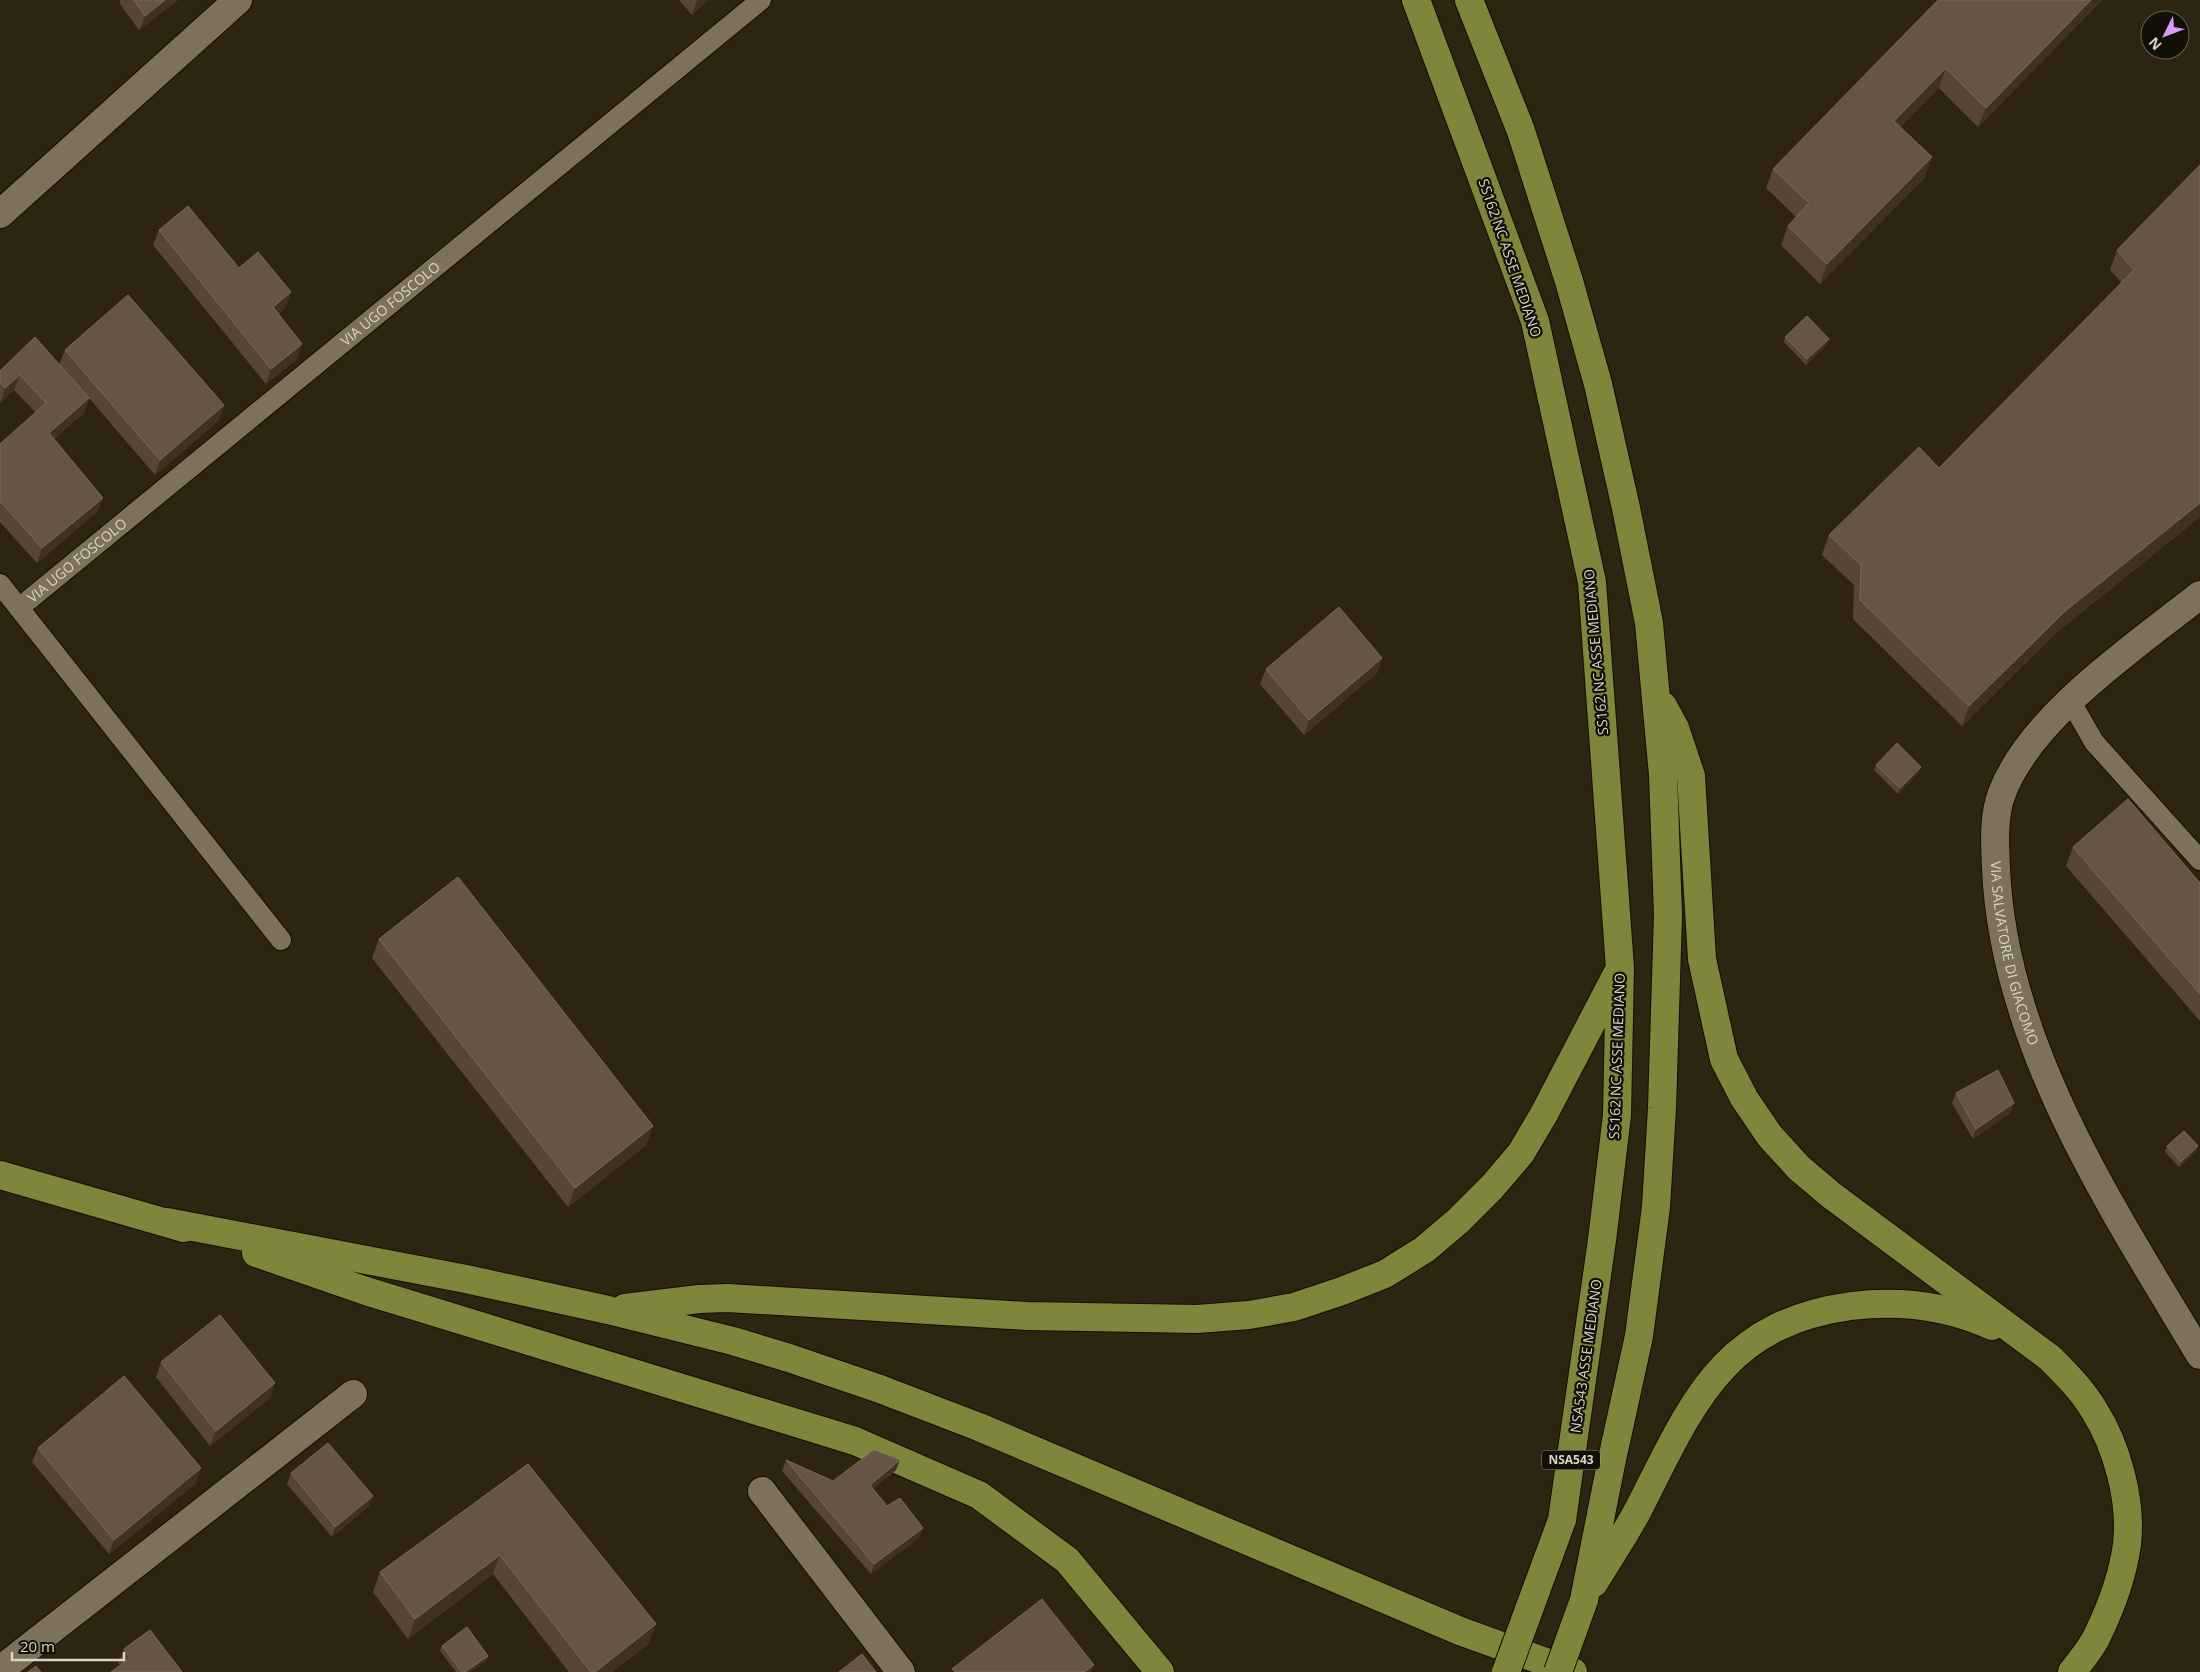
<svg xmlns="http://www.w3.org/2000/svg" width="2200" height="1672" font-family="'Open Sans',sans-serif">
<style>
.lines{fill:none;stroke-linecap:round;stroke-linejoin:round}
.service-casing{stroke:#150e00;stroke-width:22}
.minor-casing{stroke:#150e00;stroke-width:30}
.trunk-casing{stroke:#150e00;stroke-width:30}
.service{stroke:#7c725c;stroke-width:20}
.minor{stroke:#7c725c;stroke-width:28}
.trunk{stroke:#7f853b;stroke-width:28}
.trunk-bridge-casing{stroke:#150e00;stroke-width:30;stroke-linecap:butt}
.trunk-bridge{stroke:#7f853b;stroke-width:28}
.wall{fill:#574638}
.shaded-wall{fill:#403222}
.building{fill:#655547;stroke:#77695c}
.labels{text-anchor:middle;stroke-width:4.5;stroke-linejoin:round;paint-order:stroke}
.shield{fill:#120f07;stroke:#9d998e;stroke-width:1}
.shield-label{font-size:12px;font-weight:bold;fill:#d9d4c8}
.street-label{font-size:14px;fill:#d9d4c8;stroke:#120f07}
</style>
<rect width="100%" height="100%" fill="#2d2511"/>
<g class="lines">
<g class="service-casing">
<g id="service">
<polyline points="0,584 281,940"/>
<path id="s1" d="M19,608L761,0"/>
<polyline points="2070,700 2094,742 2200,860"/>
</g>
</g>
<g class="minor-casing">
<g id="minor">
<polyline points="0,214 238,0"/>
<path id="s2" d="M2200,595C2137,645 2031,716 2002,793C1993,816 1995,844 1996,868C2003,1044 2112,1208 2200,1355"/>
<polyline points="762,1491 901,1672"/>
<polyline points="0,1670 353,1394"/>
</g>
</g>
<g class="trunk-casing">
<g id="trunk">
<polyline points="1416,0 1535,321 1592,582 1620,968 1617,1115 1602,1240"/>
<polyline points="1469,0 1521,131 1569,281 1598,384 1626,508 1649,623 1663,775 1668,915 1662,1108 1656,1207 1639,1336 1611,1464 1584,1600"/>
<path d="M1663,706L1675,728L1691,776L1702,959L1724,1059L1744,1098L1769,1135L1799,1168L1831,1195L2050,1358C2066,1374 2082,1390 2094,1410C2117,1446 2132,1501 2127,1544C2123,1575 2111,1607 2098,1634C2092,1648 2081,1660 2072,1672"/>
<polyline points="0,1175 184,1228"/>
<polyline points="167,1222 466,1279 608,1310 733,1341 789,1358 880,1389 979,1427 1460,1631 1573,1672"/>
<polyline points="256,1253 366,1291 855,1441 979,1495 1067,1560 1160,1672"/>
<polyline points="625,1308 699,1299 728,1298 1027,1316 1197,1319 1249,1315 1294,1307 1342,1291 1385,1274 1425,1249 1458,1221 1492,1187 1521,1153 1544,1114 1617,974"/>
<path d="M1594,1583C1608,1560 1624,1536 1637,1512C1691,1407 1720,1324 1851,1306C1899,1300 1948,1306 1992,1326"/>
</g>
</g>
<use href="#service" class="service"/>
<use href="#minor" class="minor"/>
<use href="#trunk" class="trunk"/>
<g class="trunk-bridge-casing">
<g id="trunk-bridge">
<polyline points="1506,1672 1562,1520 1602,1240"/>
<polyline points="1558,1672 1584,1600"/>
</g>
</g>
<use href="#trunk-bridge" class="trunk-bridge"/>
</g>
<g class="wall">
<polygon points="120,0 178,0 139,30 120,4"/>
<polygon points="679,0 708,0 692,15"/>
<polygon points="1938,0 2102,0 1978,127 1939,88 1900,127 1925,177 1820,284 1781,245 1788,226 1796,217 1766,188 1773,169"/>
<polygon points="2200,165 2200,517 2057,632 1962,726 1853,619 1854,585 1822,555 1829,535 1939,468 2122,283 2110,270 2117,250"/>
<polygon points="159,230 239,268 286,307 278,314 297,359 266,384 153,245"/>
<polygon points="1785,337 1829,339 1827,344 1806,365 1784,342"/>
<polygon points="65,350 224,405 219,420 155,475 89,398 84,413 54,439 103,498 97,512 37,563 0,522 0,444 36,413 14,390 0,403 0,371 59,365"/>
<polygon points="1382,658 1377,673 1304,735 1260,684 1266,669"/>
<polygon points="1876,765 1919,772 1898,794 1874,770"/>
<polygon points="2073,847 2200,883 2200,1021 2066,866"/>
<polygon points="379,939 653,1126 646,1145 568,1207 372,958"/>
<polygon points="1956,1093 2014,1103 2010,1113 1973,1139 1952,1103"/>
<polygon points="2167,1146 2196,1152 2179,1167 2165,1152"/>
<polygon points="161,1362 270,1398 210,1446 156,1377"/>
<polygon points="38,1448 196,1483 109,1554 32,1462"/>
<polygon points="786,1460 833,1481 896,1470 873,1489 887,1506 919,1538 871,1574 782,1471"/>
<polygon points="528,1464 649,1643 612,1672 569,1672 493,1574 408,1639 373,1592 380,1572"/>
<polygon points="291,1473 369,1506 332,1537 287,1484"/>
<polygon points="442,1646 488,1656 486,1661 470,1672 456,1672 440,1651"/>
<polygon points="124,1649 182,1672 120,1665 118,1664"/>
</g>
<g class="shaded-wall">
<polygon points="165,0 178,0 139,30 145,16"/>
<polygon points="697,0 708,0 692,15"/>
<polygon points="2091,0 2102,0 1978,127 1986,108"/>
<polygon points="1946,68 1939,88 1887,141 1894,121"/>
<polygon points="1932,157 1925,177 1820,284 1827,264"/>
<polygon points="291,292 286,307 267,322 273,307"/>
<polygon points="1829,339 1827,344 1806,365 1807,359"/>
<polygon points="302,344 297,359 266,384 271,369"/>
<polygon points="20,375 14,390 0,403 5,388"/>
<polygon points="89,398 84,413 44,447 49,433"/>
<polygon points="224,405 219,420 155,475 160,460"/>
<polygon points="103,498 97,512 37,563 42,548"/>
<polygon points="2200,503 2200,517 2057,632 1962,726 1969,706 2064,612"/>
<polygon points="1382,658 1377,673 1304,735 1309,720"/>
<polygon points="1921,767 1919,772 1898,794 1900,788"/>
<polygon points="2014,1103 2010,1113 1973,1139 1976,1129"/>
<polygon points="653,1126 646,1145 568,1207 575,1188"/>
<polygon points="2198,1146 2196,1152 2179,1167 2181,1162"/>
<polygon points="275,1383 270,1398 210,1446 216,1431"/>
<polygon points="900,1460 896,1470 866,1495 870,1485"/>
<polygon points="201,1468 196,1483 109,1554 114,1540"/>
<polygon points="373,1496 369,1506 332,1537 335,1527"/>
<polygon points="923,1528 919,1538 871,1574 874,1564"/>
<polygon points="500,1555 493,1574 408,1639 415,1619"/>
<polygon points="656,1624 649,1643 612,1672 595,1672"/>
<polygon points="488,1656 486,1661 470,1672 465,1672"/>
<polygon points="1094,1665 1091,1672 1084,1672"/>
</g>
<g class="building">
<polygon points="134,0 165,0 145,16"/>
<polygon points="1938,0 2091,0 1986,108 1946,68 1894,121 1932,157 1827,264 1788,226 1809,203 1773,169"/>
<polygon points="2200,165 2200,503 2064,612 1969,706 1860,600 1861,565 1829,535 1919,447 1939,468 2134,270 2117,250"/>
<polygon points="188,206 239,268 258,252 291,292 273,307 302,344 271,369 159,230"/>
<polygon points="128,295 224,405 160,460 65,350"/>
<polygon points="1807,316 1829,339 1807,359 1785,337"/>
<polygon points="35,337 89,398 49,433 103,498 42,548 0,501 0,444 46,403 20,375 5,388 0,383 0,371"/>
<polygon points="1339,607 1382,658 1309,720 1266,669"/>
<polygon points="1897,743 1921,767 1900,788 1876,765"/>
<polygon points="2128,799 2200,883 2200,994 2073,847"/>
<polygon points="458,877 653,1126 575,1188 379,939"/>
<polygon points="1998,1070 2014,1103 1976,1129 1956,1093"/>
<polygon points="2184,1131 2198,1146 2181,1162 2167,1146"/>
<polygon points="220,1315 275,1383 216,1431 161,1362"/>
<polygon points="124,1376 201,1468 114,1540 38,1448"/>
<polygon points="328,1443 373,1496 335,1527 291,1473"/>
<polygon points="874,1450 900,1460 870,1485 887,1506 900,1498 923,1528 874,1564 786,1460 833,1481"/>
<polygon points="528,1464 656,1624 595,1672 591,1672 500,1555 415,1619 380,1572"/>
<polygon points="1042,1599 1094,1665 1084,1672 955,1672 952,1669"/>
<polygon points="467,1627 488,1656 465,1672 462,1672 442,1646"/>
<polygon points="150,1630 182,1672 111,1672 130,1658 124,1649"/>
<polygon points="862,1654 876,1672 839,1672"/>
<polygon points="36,1666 41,1672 28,1672"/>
</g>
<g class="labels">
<rect class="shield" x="1542" y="1450.5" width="58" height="19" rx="4"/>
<g class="shield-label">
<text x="1571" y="1464">NSA543</text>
</g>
<g class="street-label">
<text transform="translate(1510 258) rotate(71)" y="5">SS162 NC ASSE MEDIANO</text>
<text dy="5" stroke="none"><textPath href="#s1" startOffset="480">VIA UGO FOSCOLO</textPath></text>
<text dy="5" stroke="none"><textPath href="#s1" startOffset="75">VIA UGO FOSCOLO</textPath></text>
<text transform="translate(1596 652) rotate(-95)" y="5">SS162 NC ASSE MEDIANO</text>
<text dy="5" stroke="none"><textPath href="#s2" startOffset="446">VIA SALVATORE DI GIACOMO</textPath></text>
<text transform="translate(1617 1056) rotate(-88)" y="5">SS162 NC ASSE MEDIANO</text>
<text transform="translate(1586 1356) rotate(-82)" y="5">NSA543 ASSE MEDIANO</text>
</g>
</g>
<g transform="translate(2165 35) rotate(228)"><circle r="24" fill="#120f07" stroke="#625e54"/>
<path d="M0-4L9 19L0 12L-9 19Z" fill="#d69bfa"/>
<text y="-8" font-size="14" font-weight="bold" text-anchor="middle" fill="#d9d4c8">N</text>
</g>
<path d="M12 1652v8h112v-8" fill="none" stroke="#d9d4c8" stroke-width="2.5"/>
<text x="20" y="1652" font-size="15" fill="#d9d4c8" stroke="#120f07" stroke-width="4" paint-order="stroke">20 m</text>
</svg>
